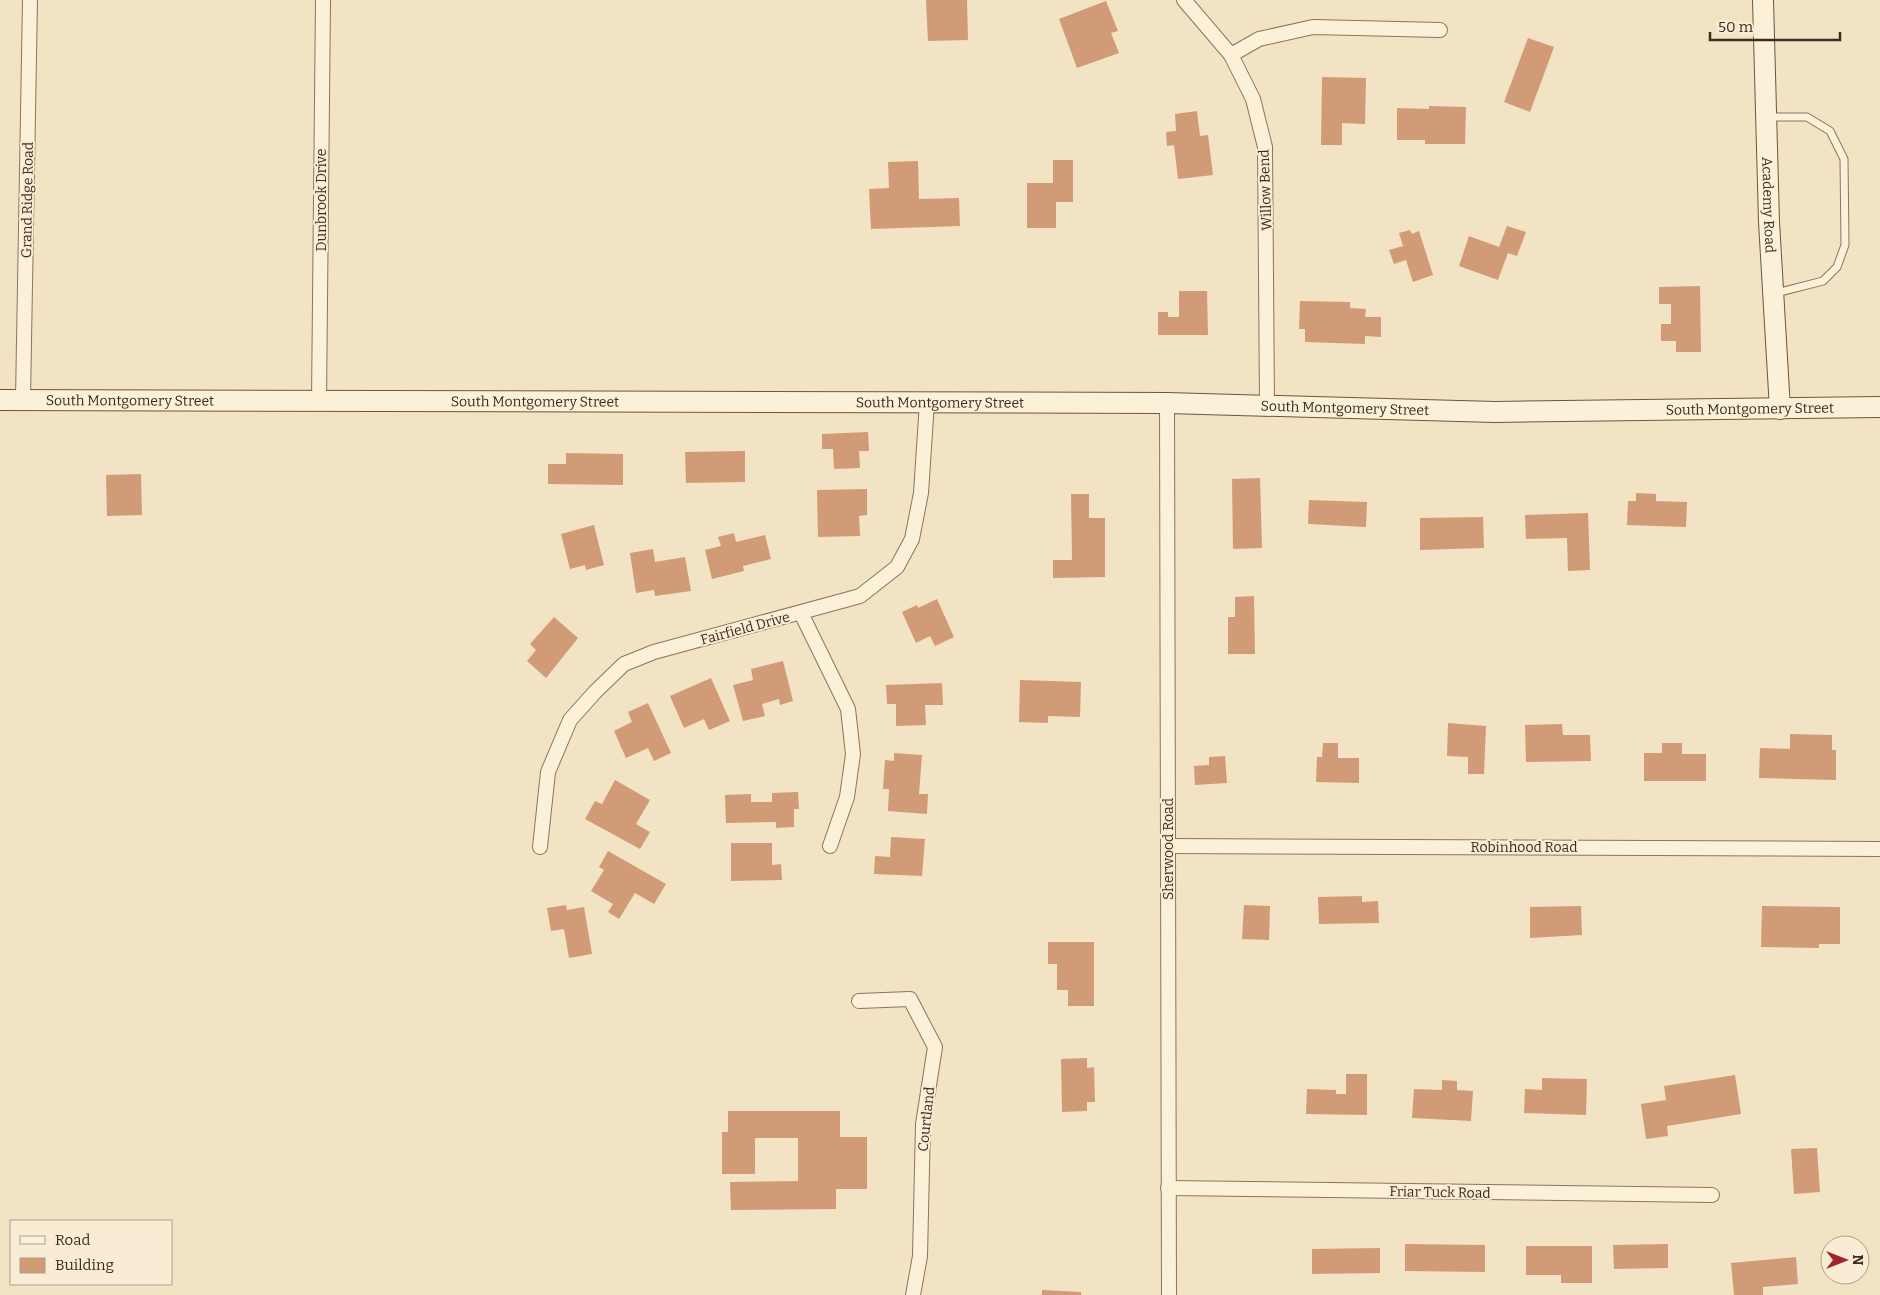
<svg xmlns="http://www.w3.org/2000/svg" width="1880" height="1295" font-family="Bitter,serif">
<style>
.building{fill:#d29b77}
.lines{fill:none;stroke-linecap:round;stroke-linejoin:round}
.lane-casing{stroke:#8e7459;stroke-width:9}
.street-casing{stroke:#8e7459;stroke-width:16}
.secondary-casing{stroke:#70553c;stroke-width:22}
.lane{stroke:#fbf0d8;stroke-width:7}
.street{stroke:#fbf0d8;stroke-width:14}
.secondary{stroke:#fbf0d8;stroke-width:20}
.labels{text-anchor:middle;stroke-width:4;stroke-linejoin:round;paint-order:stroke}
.street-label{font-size:14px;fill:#3d2c1e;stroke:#f8edd4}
</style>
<rect width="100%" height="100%" fill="#f1e3c4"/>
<g class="building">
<polygon points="926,0 967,0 968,40 928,41"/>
<polygon points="1106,1 1118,31 1111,33 1119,53 1077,68 1059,19"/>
<polygon points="1528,38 1554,47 1530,112 1504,102"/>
<polygon points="1322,77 1366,78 1365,124 1342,123 1342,145 1321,145"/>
<polygon points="1429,106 1466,107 1465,144 1425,144 1425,140 1397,140 1397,108 1429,109"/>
<polygon points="1197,111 1200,136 1208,135 1213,175 1178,179 1174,145 1167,146 1166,132 1176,131 1175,114"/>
<polygon points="1053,160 1073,160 1073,202 1056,202 1056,228 1027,228 1027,183 1053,183"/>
<polygon points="918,161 919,199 959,198 960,226 871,229 869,189 889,188 888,162"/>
<polygon points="1507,226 1526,232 1517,256 1508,253 1498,280 1459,266 1469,236 1499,247"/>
<polygon points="1410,230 1412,234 1419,231 1433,275 1413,282 1406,260 1394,264 1389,250 1403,246 1399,233"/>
<polygon points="1700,286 1701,352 1676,352 1676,341 1661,341 1661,324 1671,324 1671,304 1659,304 1659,287"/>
<polygon points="1179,291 1207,291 1208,335 1158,335 1158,312 1168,312 1168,317 1179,317"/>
<polygon points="1300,301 1350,302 1350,308 1366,309 1365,317 1381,317 1381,337 1365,336 1365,344 1305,342 1305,329 1299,329"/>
<polygon points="868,432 869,451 859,451 860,468 834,469 833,449 822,449 822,434"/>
<polygon points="745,451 745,482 686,483 685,452"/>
<polygon points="566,453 623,454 623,485 548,484 548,464 566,464"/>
<polygon points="141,474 142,515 107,516 106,475"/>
<polygon points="1260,478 1262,548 1233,549 1232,479"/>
<polygon points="867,489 867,515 859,516 860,536 818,537 817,490"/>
<polygon points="1636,493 1656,494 1656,501 1687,502 1686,527 1627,525 1628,501 1636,501"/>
<polygon points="1071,494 1089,494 1089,518 1105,518 1105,577 1053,578 1053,560 1072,560"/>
<polygon points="1309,500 1367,502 1366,527 1308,524"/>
<polygon points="1588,513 1590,570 1568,571 1567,538 1526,539 1525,515"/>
<polygon points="1483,517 1484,548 1420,550 1420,518"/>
<polygon points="594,525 604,565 586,570 585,565 570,569 561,534"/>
<polygon points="734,533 736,542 765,535 771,559 743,566 744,571 712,579 705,550 721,546 718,537"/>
<polygon points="653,549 655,562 685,557 691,591 655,596 654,590 636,593 630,553"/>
<polygon points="1254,596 1255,654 1228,654 1228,617 1235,617 1235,597"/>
<polygon points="937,599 954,637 935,646 930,636 916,643 902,612 917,605 918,608"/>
<polygon points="554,617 578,638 546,678 527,661 536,650 530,644"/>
<polygon points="783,661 793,701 780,705 779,699 762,704 765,716 743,721 733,685 753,680 751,669"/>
<polygon points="711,678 730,721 709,730 704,719 684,728 670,696"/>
<polygon points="1020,680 1081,682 1080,717 1048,716 1048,723 1019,722"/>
<polygon points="942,683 943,705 925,705 926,725 896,726 896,704 887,704 886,685"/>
<polygon points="648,703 671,753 654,761 648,748 626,758 614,731 632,722 628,712"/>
<polygon points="1448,723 1486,726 1484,774 1468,774 1468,757 1447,756"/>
<polygon points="1562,724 1563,735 1590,735 1591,761 1526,762 1525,725"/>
<polygon points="1790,734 1832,735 1832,750 1836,750 1836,780 1759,778 1760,748 1790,749"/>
<polygon points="1323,743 1338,743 1338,758 1359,758 1359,783 1316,782 1317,757 1322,757"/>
<polygon points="1662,743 1682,743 1682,754 1706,754 1706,781 1644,781 1644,753 1662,753"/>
<polygon points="894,753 922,755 919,794 928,794 927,814 888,811 889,789 883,789 885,760 894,761"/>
<polygon points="1225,756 1227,783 1195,785 1194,766 1209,765 1209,757"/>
<polygon points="615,780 650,800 636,824 650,832 640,849 585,819 595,801 602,804"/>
<polygon points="798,792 799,809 794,809 794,827 776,828 776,822 726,823 725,795 751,794 751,802 772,802 772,793"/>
<polygon points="891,837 925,839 922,876 874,874 875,856 890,857"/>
<polygon points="731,843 772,843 772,865 781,864 782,880 731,881"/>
<polygon points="608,851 666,884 654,904 635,893 619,919 608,912 613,904 591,891 604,870 599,867"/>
<polygon points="1362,896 1362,902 1378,901 1379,923 1319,924 1318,897"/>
<polygon points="566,905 567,910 584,907 592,954 569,958 564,929 551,931 547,908"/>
<polygon points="1244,905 1270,906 1269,940 1242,939"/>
<polygon points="1581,906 1582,935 1530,938 1530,907"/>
<polygon points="1762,906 1840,907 1840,944 1819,944 1819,948 1761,947"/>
<polygon points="1048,942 1094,942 1094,1006 1068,1006 1068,990 1057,990 1057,964 1048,964"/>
<polygon points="1087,1058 1087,1068 1094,1067 1095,1102 1087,1102 1087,1111 1062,1112 1061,1059"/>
<polygon points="1346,1074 1367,1074 1367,1115 1306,1114 1307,1089 1336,1090 1336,1094 1346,1094"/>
<polygon points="1735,1075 1741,1114 1667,1126 1668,1136 1646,1139 1641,1104 1666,1100 1664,1086"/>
<polygon points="1542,1078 1587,1079 1586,1115 1524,1113 1525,1089 1542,1090"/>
<polygon points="1442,1080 1457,1081 1457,1090 1473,1091 1471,1121 1412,1118 1414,1089 1442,1090"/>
<polygon points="728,1111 840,1111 840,1137 867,1137 867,1189 836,1189 836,1209 731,1210 730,1182 798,1181 798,1138 755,1138 755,1174 722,1174 722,1132 728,1132"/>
<polygon points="1817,1148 1820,1192 1794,1194 1791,1149"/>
<polygon points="1405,1244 1485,1245 1485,1272 1405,1271"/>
<polygon points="1668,1244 1668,1268 1614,1269 1613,1245"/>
<polygon points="1526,1246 1592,1246 1592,1283 1561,1283 1561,1275 1526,1275"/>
<polygon points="1380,1248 1380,1273 1312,1274 1312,1249"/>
<polygon points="1796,1257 1798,1284 1763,1287 1763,1295 1734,1295 1731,1263"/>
<polygon points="1042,1290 1081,1292 1081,1295 1042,1295"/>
</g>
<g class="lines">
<g class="lane-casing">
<polyline id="lane" points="1767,117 1807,117 1830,131 1844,159 1845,245 1837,267 1823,281 1776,293"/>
</g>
<g class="street-casing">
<g id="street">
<polyline points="1184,0 1231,55 1253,99 1265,147 1267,405"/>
<polyline points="1231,55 1259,39 1313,27 1440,30"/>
<polyline points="23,399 30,0"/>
<polyline points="319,401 323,0"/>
<polyline points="1167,403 1169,1295"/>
<polyline points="801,613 848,709 853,754 847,797 830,846"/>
<polyline points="1168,846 1880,849"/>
<polyline points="540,847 548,772 570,720 595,692 624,664 654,652 860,596 897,567 912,539 921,493 927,402"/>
<polyline points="859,1001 910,999 935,1047 923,1124 920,1256 913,1295"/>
<polyline points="1168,1188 1712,1195"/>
</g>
</g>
<g class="secondary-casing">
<g id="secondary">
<path id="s1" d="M1763,0L1769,222L1780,409"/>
<path id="s2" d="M0,400L1167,403L1495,412L1880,407"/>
</g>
</g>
<use href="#lane" class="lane"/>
<use href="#street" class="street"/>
<use href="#secondary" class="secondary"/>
</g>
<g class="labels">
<g class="street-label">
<text transform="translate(1265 190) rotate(-92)" y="5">Willow Bend</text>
<text transform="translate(27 200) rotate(-89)" y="5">Grand Ridge Road</text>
<text transform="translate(321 200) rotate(-90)" y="5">Dunbrook Drive</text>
<text dy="5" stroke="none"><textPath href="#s1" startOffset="205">Academy Road</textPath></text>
<text dy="5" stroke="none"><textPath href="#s2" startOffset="130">South Montgomery Street</textPath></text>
<text dy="5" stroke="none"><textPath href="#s2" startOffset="535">South Montgomery Street</textPath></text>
<text dy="5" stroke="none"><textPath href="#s2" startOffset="940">South Montgomery Street</textPath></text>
<text dy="5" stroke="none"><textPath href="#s2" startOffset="1345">South Montgomery Street</textPath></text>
<text dy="5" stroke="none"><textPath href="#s2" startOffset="1750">South Montgomery Street</textPath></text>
<text transform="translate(745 628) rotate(-15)" y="5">Fairfield Drive</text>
<text x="1524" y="852">Robinhood Road</text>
<text transform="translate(1168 849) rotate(-90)" y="5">Sherwood Road</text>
<text transform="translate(926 1119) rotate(-84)" y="5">Courtland</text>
<text transform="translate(1440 1192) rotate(1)" y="5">Friar Tuck Road</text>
</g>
</g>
<rect x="10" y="1220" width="162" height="65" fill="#f8edd4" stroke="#ada08b"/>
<rect x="20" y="1236" width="25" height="8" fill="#fbf0d8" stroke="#ada08b"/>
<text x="55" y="1245" font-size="15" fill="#3d2c1e">Road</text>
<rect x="20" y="1258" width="25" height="15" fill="#d29b77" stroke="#ada08b"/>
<text x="55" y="1270" font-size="15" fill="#3d2c1e">Building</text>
<g transform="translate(1845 1260) rotate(90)"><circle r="24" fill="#f8edd4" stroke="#ada08b"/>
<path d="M0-4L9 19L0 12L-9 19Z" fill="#a12428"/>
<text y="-8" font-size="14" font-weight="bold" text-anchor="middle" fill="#3d2c1e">N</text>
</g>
<path d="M1710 32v8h130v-8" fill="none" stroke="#3d2c1e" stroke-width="2.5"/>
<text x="1718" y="32" font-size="15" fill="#3d2c1e" stroke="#f8edd4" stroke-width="4" paint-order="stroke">50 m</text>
</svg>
